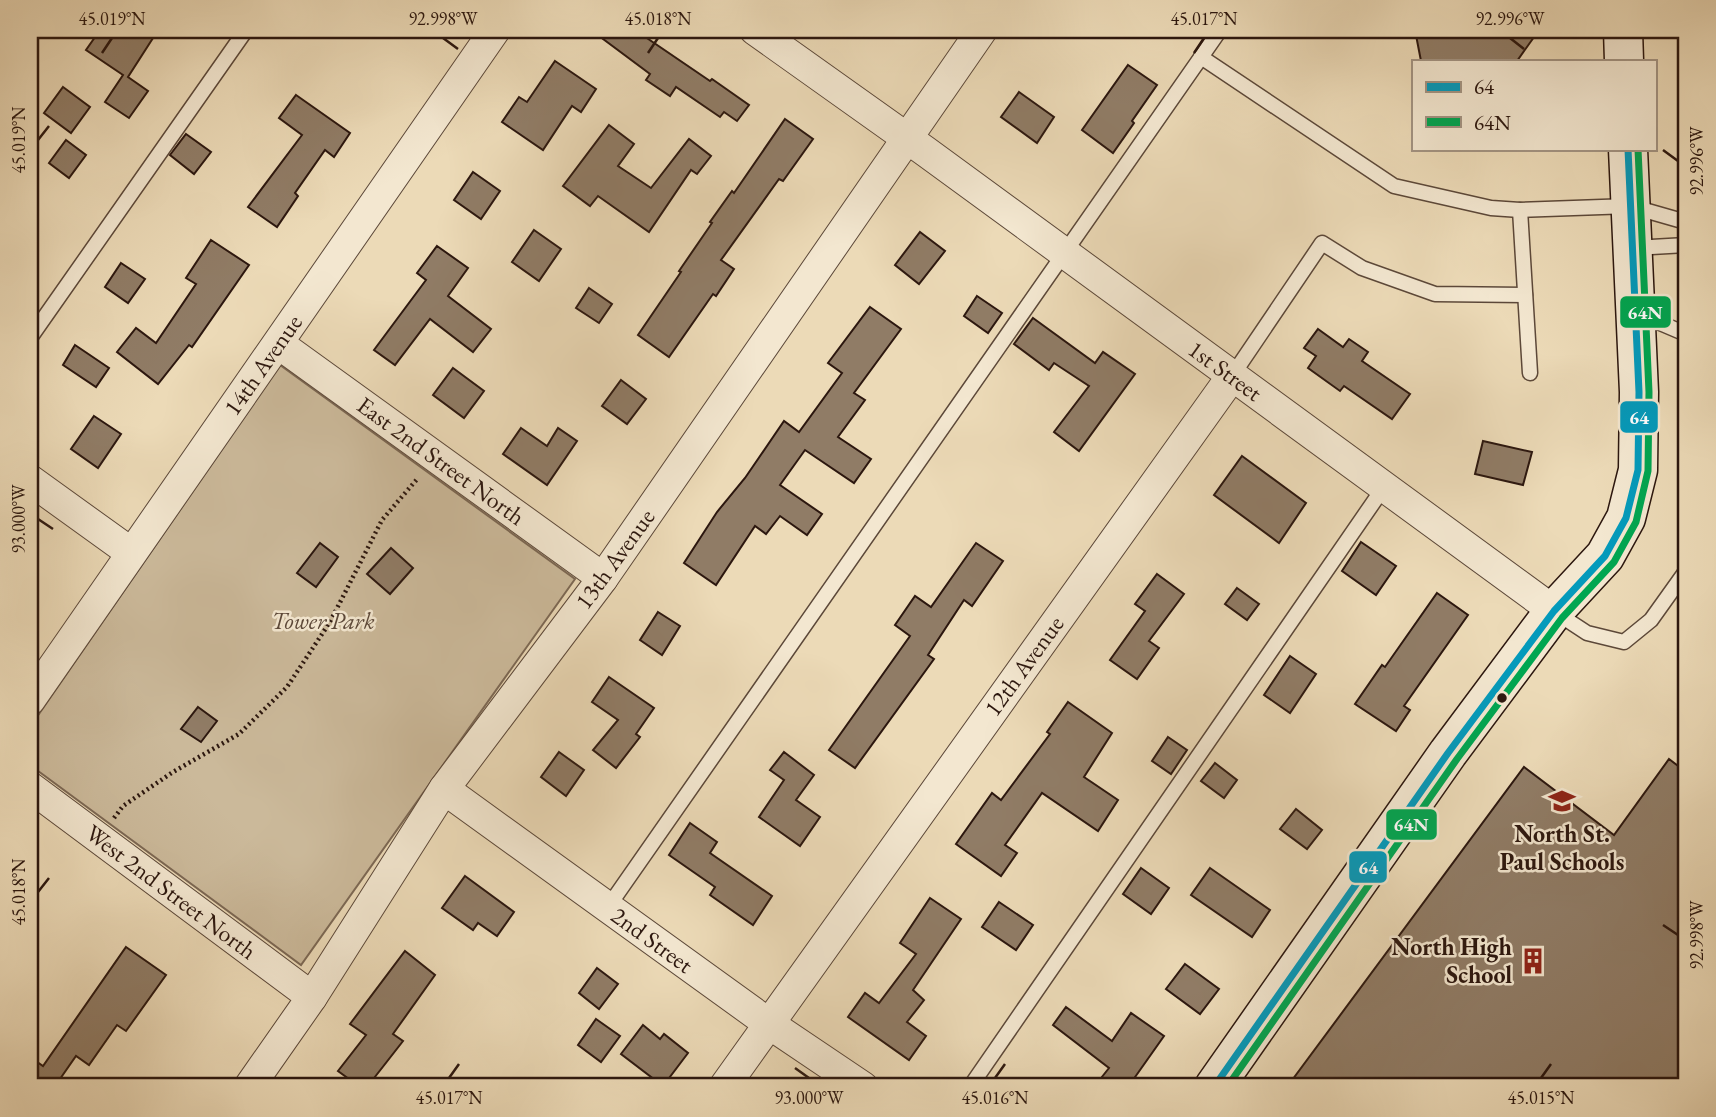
<svg xmlns="http://www.w3.org/2000/svg" width="1716" height="1117" font-family="'EB Garamond',serif">
<style>
.green{fill:#cbb99a;stroke:#7c6854;stroke-width:2}
.building{fill:#907c66;stroke:#2c170f;stroke-width:2}
.lines{fill:none;stroke-linecap:round;stroke-linejoin:round}
.lane-casing{stroke:#5c4839;stroke-width:17}
.street-casing{stroke:#5c4839;stroke-width:32}
.secondary-casing{stroke:#2c170f;stroke-width:41}
.path{stroke:#2c170f;stroke-width:4.5;stroke-dasharray:2 3.5;stroke-linecap:butt}
.lane{stroke:#f3e7d0;stroke-width:14}
.street{stroke:#f3e7d0;stroke-width:30}
.secondary{stroke:#f3e7d0;stroke-width:38}
.bus-1-casing{stroke:#f3e7d0;stroke-width:12}
.bus-2-casing{stroke:#f3e7d0;stroke-width:12}
.bus-1{stroke:#049abb;stroke-width:7}
.bus-2{stroke:#00a651;stroke-width:7}
.ticks{fill:none;stroke:#2c170f;stroke-width:2.5}
.bus-dot{fill:#2c170f;stroke:#f3e7d0;stroke-width:2.5}
.labels{text-anchor:middle;stroke-width:5;stroke-linejoin:round;paint-order:stroke}
.street-label{font-size:24px;fill:#2c170f;stroke:#f3e7d0}
.park-label{font-size:24px;font-style:italic;fill:#5c4839;stroke:#f3e7d0}
.poi-label{font-size:24px;font-weight:bold;fill:#2c170f;stroke:#f3e7d0}
.line-badge{stroke:#f3e7d0;stroke-width:2.5}
.badge-label{font-size:19px;text-anchor:middle;font-weight:bold;fill:#fff}
.neatline{fill:none;stroke:#2c170f;stroke-width:2.5}
.ticks-label{font-size:18px;text-anchor:middle;fill:#2c170f}
</style>
<rect width="100%" height="100%" fill="#ecdab7"/>
<filter id="stains"><feTurbulence type="fractalNoise" baseFrequency=".00286" numOctaves="4"/><feColorMatrix values="0 0 0 0 .2 0 0 0 0 .09 0 0 0 0 .02 0 0 0 .5 -.17"/></filter>
<radialGradient id="worn" r=".72"><stop offset=".6" stop-color="#630" stop-opacity="0"/><stop offset="1" stop-color="#630" stop-opacity=".3"/></radialGradient>
<polygon class="green" points="280,365 575,579 301,965 30,765 30,727"/>
<g class="building">
<polygon points="100,30 141,30 153,38 128,77 148,91 129,118 105,102 123,75 86,50"/>
<polygon points="591,30 635,30 710,81 712,79 749,105 737,121 724,112 720,117 676,87 670,96 646,80 650,74"/>
<polygon points="1415,30 1539,30 1517,61 1421,61"/>
<polygon points="555,61 596,89 581,112 572,106 543,150 502,122 519,97 527,102"/>
<polygon points="1128,65 1157,85 1132,121 1134,123 1113,153 1082,130"/>
<polygon points="63,87 90,107 71,133 44,113"/>
<polygon points="1019,92 1054,117 1037,143 1001,117"/>
<polygon points="296,95 350,133 334,157 325,150 295,193 298,196 277,227 248,207 302,135 279,118"/>
<polygon points="785,119 813,139 783,181 779,179 721,260 734,269 716,296 713,294 669,357 638,335 681,272 679,271 712,223 710,222 732,191 734,193"/>
<polygon points="609,125 634,144 618,166 651,188 689,139 711,156 697,174 691,170 649,232 598,196 590,206 563,186"/>
<polygon points="186,134 211,152 194,174 170,155"/>
<polygon points="66,140 86,155 69,178 49,163"/>
<polygon points="473,172 500,191 481,219 454,200"/>
<polygon points="534,230 561,249 539,281 512,262"/>
<polygon points="920,232 945,251 919,284 895,265"/>
<polygon points="211,240 249,265 192,347 189,345 158,384 117,352 136,328 156,343 196,284 186,278"/>
<polygon points="437,246 468,268 448,296 491,329 473,352 430,319 395,365 374,350 426,280 417,273"/>
<polygon points="121,263 145,279 128,303 105,287"/>
<polygon points="589,288 612,304 599,323 576,308"/>
<polygon points="977,296 1002,313 988,333 964,316"/>
<polygon points="870,307 901,329 854,393 865,400 838,437 871,459 854,483 805,450 780,485 822,514 807,535 780,516 766,534 755,526 716,585 684,563 717,512 745,478 784,421 799,432 842,373 828,363"/>
<polygon points="1033,318 1095,363 1103,352 1135,374 1079,451 1054,432 1089,386 1054,363 1049,370 1014,344"/>
<polygon points="1318,329 1343,347 1349,339 1368,352 1362,361 1410,394 1392,419 1344,386 1340,391 1308,368 1316,356 1304,348"/>
<polygon points="75,345 109,368 96,387 63,365"/>
<polygon points="453,368 484,391 464,418 433,395"/>
<polygon points="621,380 646,399 627,424 602,406"/>
<polygon points="94,416 121,434 98,468 71,449"/>
<polygon points="521,428 547,446 558,428 577,441 547,485 503,454"/>
<polygon points="1483,441 1532,452 1523,485 1475,474"/>
<polygon points="1242,456 1306,503 1279,543 1214,495"/>
<polygon points="1361,542 1396,566 1376,595 1342,571"/>
<polygon points="320,543 338,557 316,587 297,573"/>
<polygon points="976,543 1003,561 972,606 964,600 928,655 934,659 855,768 829,750 910,636 895,625 915,596 931,607"/>
<polygon points="391,548 413,568 390,594 367,574"/>
<polygon points="1157,574 1184,594 1149,641 1159,648 1137,679 1110,660 1145,611 1135,604"/>
<polygon points="1237,588 1259,604 1247,620 1225,604"/>
<polygon points="1437,593 1468,615 1404,706 1410,710 1396,731 1355,704 1382,665 1385,667"/>
<polygon points="658,612 680,626 662,655 640,640"/>
<polygon points="1290,656 1316,674 1290,713 1264,695"/>
<polygon points="609,677 654,708 636,734 640,737 616,768 593,750 618,720 592,702"/>
<polygon points="1068,702 1112,733 1084,777 1118,800 1098,831 1042,793 1005,845 1017,853 1001,876 956,844 992,793 1001,800 1050,734 1047,732"/>
<polygon points="198,707 217,721 201,742 181,729"/>
<polygon points="1168,737 1187,750 1171,774 1152,761"/>
<polygon points="559,752 584,770 566,796 541,777"/>
<polygon points="784,752 814,775 796,800 820,817 800,846 759,817 784,780 770,770"/>
<polygon points="1669,759 1686,772 1686,1087 1287,1087 1524,767 1614,835"/>
<polygon points="1215,763 1237,780 1224,798 1201,781"/>
<polygon points="1296,809 1322,830 1307,849 1280,829"/>
<polygon points="690,823 717,842 710,853 772,896 753,925 710,895 715,887 669,855"/>
<polygon points="1141,868 1169,888 1151,914 1123,894"/>
<polygon points="1210,868 1270,910 1252,937 1191,895"/>
<polygon points="465,876 514,912 497,936 478,923 473,930 442,908"/>
<polygon points="930,898 961,919 913,990 924,1000 907,1022 926,1036 909,1060 848,1017 865,993 879,1003 916,954 900,943"/>
<polygon points="999,902 1033,925 1016,950 982,927"/>
<polygon points="126,947 166,975 126,1031 117,1025 89,1065 76,1056 60,1079 72,1087 30,1087 30,1057 43,1066"/>
<polygon points="405,951 435,975 393,1034 403,1041 367,1087 360,1087 338,1071 366,1035 350,1024"/>
<polygon points="1185,964 1219,989 1200,1014 1166,989"/>
<polygon points="597,968 618,984 599,1009 579,993"/>
<polygon points="1066,1007 1112,1041 1131,1013 1164,1036 1128,1087 1094,1087 1109,1068 1053,1025"/>
<polygon points="596,1019 620,1036 601,1062 578,1045"/>
<polygon points="643,1025 660,1039 664,1034 688,1053 663,1086 621,1054"/>
</g>
<g class="lines">
<g class="lane-casing">
<g id="lane">
<polyline points="1201,57 1394,186 1491,208 1520,210 1630,206 1686,222"/>
<polyline points="1520,210 1530,373"/>
<polyline points="1634,248 1686,245"/>
<polyline points="1639,314 1686,334"/>
<polyline points="30,338 246,30"/>
<polyline points="1232,376 1322,243 1362,268 1435,294 1525,295"/>
<polyline points="1555,612 1587,633 1624,642 1651,620 1686,571"/>
<polyline points="608,907 1220,30"/>
<polyline points="970,1087 1384,487"/>
</g>
</g>
<g class="street-casing">
<g id="street">
<polyline points="755,30 925,151 1554,611"/>
<polyline points="279,344 603,578"/>
<polyline points="30,480 130,552"/>
<polyline points="30,700 495,30"/>
<polyline points="30,787 312,997"/>
<polyline points="444,789 768,1023 863,1087"/>
<polyline points="249,1087 312,997 444,789 603,578 982,30"/>
<polyline points="724,1087 1232,376"/>
</g>
</g>
<g class="secondary-casing">
<g id="secondary">
<polyline points="1623,30 1624,61"/>
<polyline points="1214,1087 1448,753 1554,611 1605,556 1626,518 1638,470 1639,392 1628,149"/>
</g>
</g>
<polyline class="path" points="114,818 123,806 173,772 239,734 287,687 330,622 382,520 418,478"/>
<use href="#lane" class="lane"/>
<use href="#street" class="street"/>
<use href="#secondary" class="secondary"/>
<g class="bus-1-casing">
<polyline id="bus-1" points="1214,1087 1448,753 1554,611 1605,556 1626,518 1638,470 1639,392 1628,149"/>
</g>
<g class="bus-2-casing">
<polyline id="bus-2" points="1227,1087 1457,759 1562,618 1614,562 1636,522 1648,471 1649,392 1638,149"/>
</g>
<use href="#bus-1" class="bus-1"/>
<use href="#bus-2" class="bus-2"/>
</g>
<path class="ticks" d="M443,38L458,49M1510,38L1524,49M102,53L112,38M648,53L658,38M1194,53L1204,38M38,140L49,126M1663,150L1678,161M38,519L53,529M38,892L49,878M1663,925L1678,935M795,1068L809,1078M449,1078L459,1064M995,1078L1005,1064M1541,1078L1551,1064"/>
<defs>
<g id="school-bare" transform="scale(2.1)"><path d="M0-5L7-2L0 1L-7-2ZM-4 1L0 2.5L4 1V4Q0 6-4 4Z" fill="#8f2418" stroke="#f3e7d0" stroke-width="2.5" paint-order="stroke"/></g>
<g id="building-bare" transform="scale(2.1)"><path d="M-4-6H4V6H1V3H-1V6H-4ZM-2.5-4.3h1.7v1.8h-1.7ZM.8-4.3h1.7v1.8H.8ZM-2.5-1h1.7V.8h-1.7ZM.8-1h1.7V.8H.8Z" fill="#8f2418" stroke="#f3e7d0" stroke-width="2.5" paint-order="stroke"/></g>
</defs>
<g fill-rule="evenodd">
<use href="#school-bare" x="1562" y="801"/>
<use href="#building-bare" x="1533" y="961"/>
</g>
<circle class="bus-dot" cx="1502" cy="698" r="6"/>
<g class="labels">
<g class="street-label">
<text transform="translate(263 365) rotate(-55)" y="8">14th Avenue</text>
<text transform="translate(1225 371) rotate(36)" y="8">1st Street</text>
<text transform="translate(441 461) rotate(36)" y="8">East 2nd Street North</text>
<text transform="translate(615 559) rotate(-54)" y="8">13th Avenue</text>
<text transform="translate(1024 666) rotate(-54)" y="8">12th Avenue</text>
<text transform="translate(171 892) rotate(37)" y="8">West 2nd Street North</text>
<text transform="translate(652 940) rotate(36)" y="8">2nd Street</text>
</g>
<g class="park-label">
<text x="323" y="629">Tower Park</text>
</g>
<g class="poi-label">
<text x="1562" y="842">North St.<tspan x="1562" dy="28">Paul Schools</tspan></text>
<text x="1512" y="955" text-anchor="end">North High<tspan x="1512" dy="28">School</tspan></text>
</g>
</g>
<g class="line-badge">
<rect x="1619" y="295" width="53" height="34" rx="7" fill="#00a651"/>
<rect x="1619" y="400" width="40" height="34" rx="7" fill="#049abb"/>
<rect x="1385" y="808" width="53" height="33" rx="7" fill="#00a651"/>
<rect x="1348" y="850" width="40" height="34" rx="7" fill="#049abb"/>
</g>
<g class="badge-label">
<text x="1645" y="319">64N</text>
<text x="1639" y="424">64</text>
<text x="1411" y="831">64N</text>
<text x="1368" y="874">64</text>
</g>
<rect width="1716" height="1117" fill="none" stroke="#ecdab7" stroke-width="77"/>
<rect x="1412" y="60" width="245" height="91" fill="#f3e7d0" stroke="#a39483" stroke-width="2"/>
<rect x="1426" y="82" width="35" height="10" fill="#049abb" stroke="#a39483" stroke-width="2"/>
<text x="1474" y="94" font-size="21" fill="#2c170f">64</text>
<rect x="1426" y="117" width="35" height="10" fill="#00a651" stroke="#a39483" stroke-width="2"/>
<text x="1474" y="130" font-size="21" fill="#2c170f">64N</text>
<rect x="38" y="38" width="1640" height="1040" class="neatline"/>
<g class="ticks-label">
<text x="112" y="25">45.019°N</text>
<text x="443" y="25">92.998°W</text>
<text x="658" y="25">45.018°N</text>
<text x="1204" y="25">45.017°N</text>
<text x="1510" y="25">92.996°W</text>
<text transform="translate(19 140) rotate(-90)" y="6">45.019°N</text>
<text transform="translate(1697 161) rotate(-90)" y="6">92.996°W</text>
<text transform="translate(19 519) rotate(-90)" y="6">93.000°W</text>
<text transform="translate(19 892) rotate(-90)" y="6">45.018°N</text>
<text transform="translate(1697 935) rotate(-90)" y="6">92.998°W</text>
<text x="449" y="1104">45.017°N</text>
<text x="809" y="1104">93.000°W</text>
<text x="995" y="1104">45.016°N</text>
<text x="1541" y="1104">45.015°N</text>
</g>
<rect width="100%" height="100%" filter="url(#stains)"/>
<rect width="100%" height="100%" fill="url(#worn)"/>
</svg>
